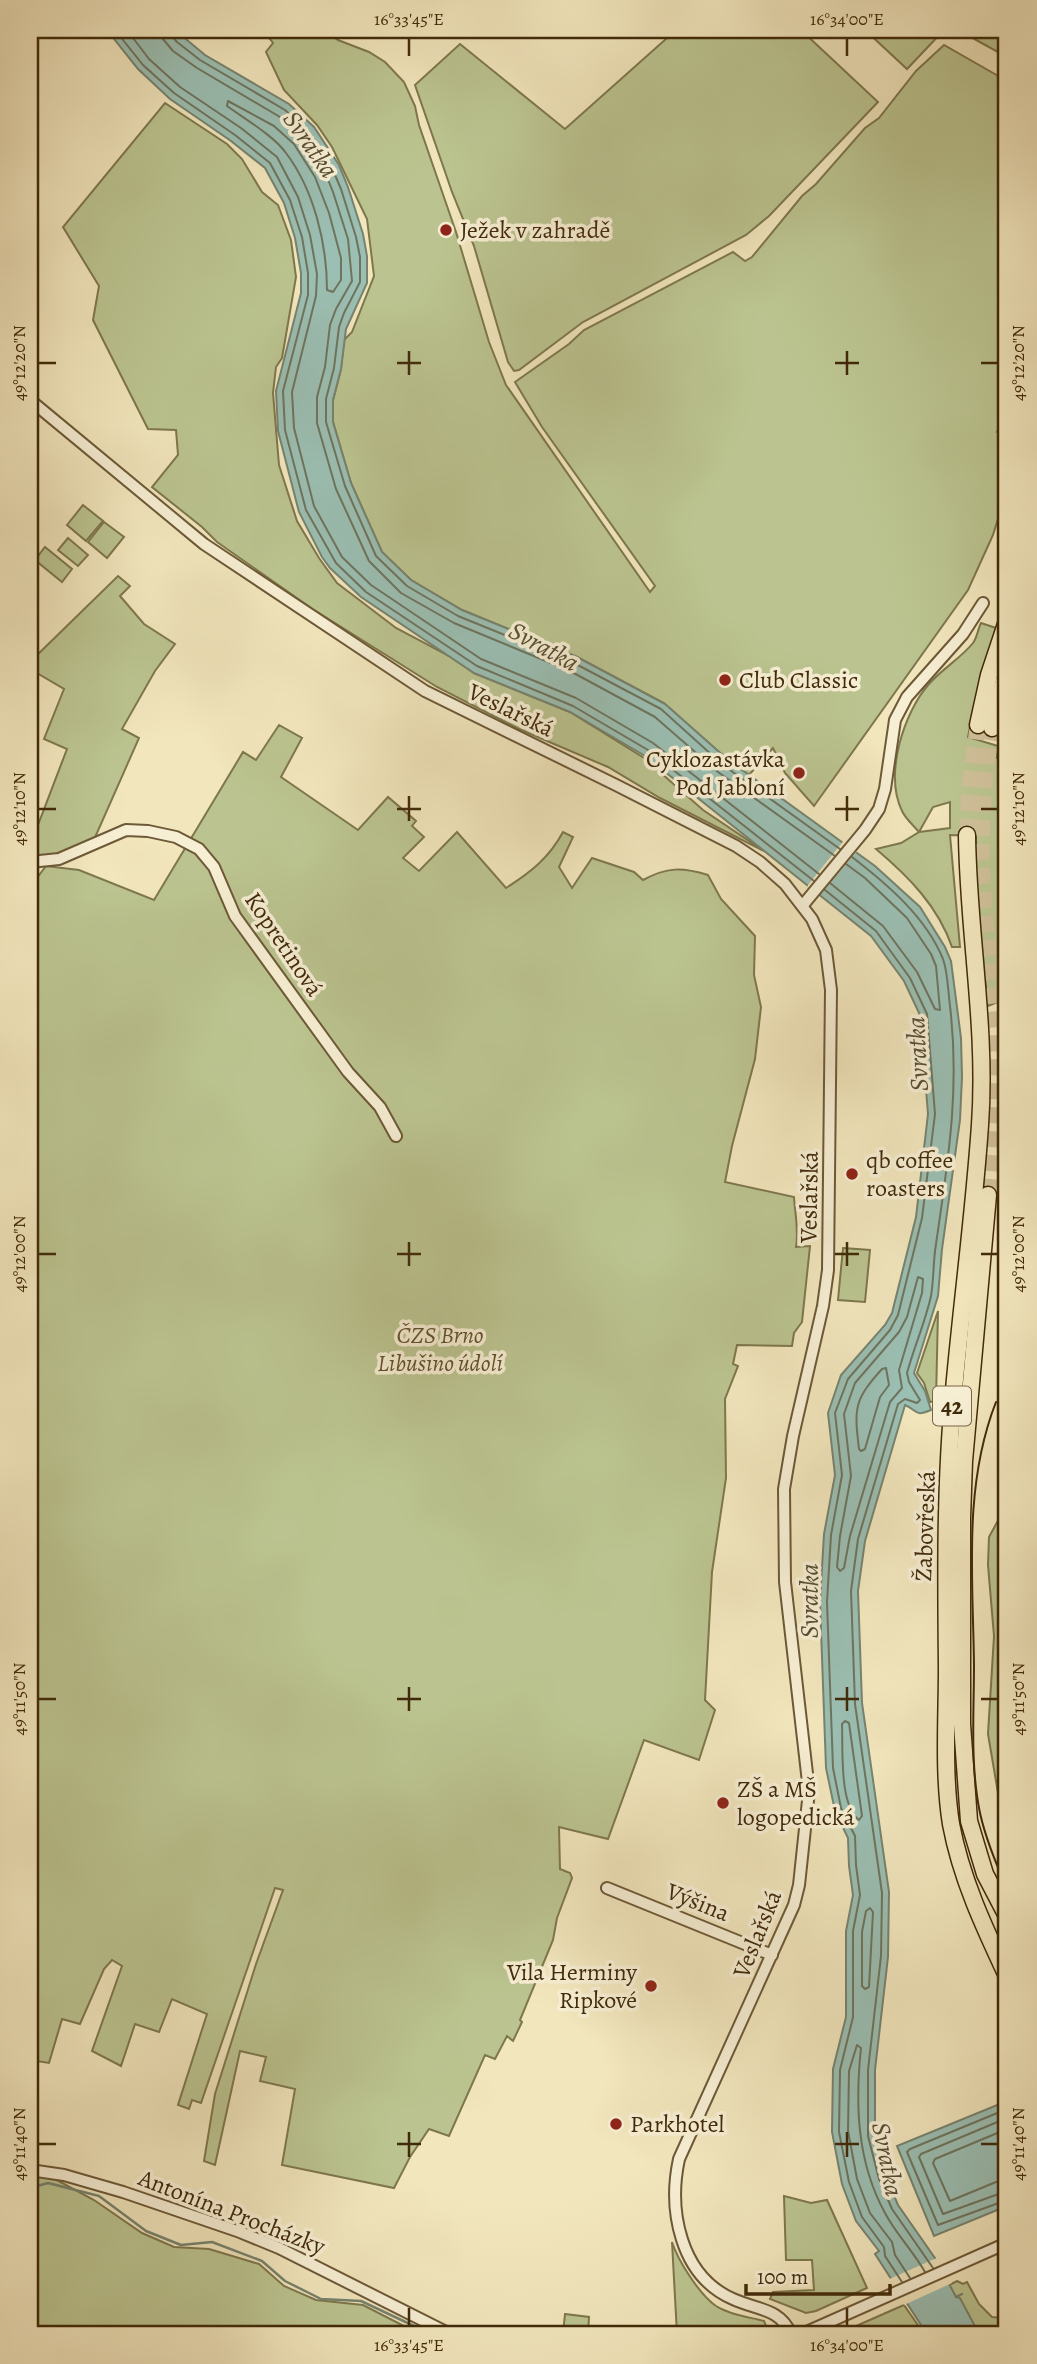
<svg xmlns="http://www.w3.org/2000/svg" width="1037" height="2364" font-family="Alegreya,serif">
<style>
.green{fill:#bbc490;stroke:#7e774d;stroke-width:2;fill-rule:evenodd}
.water{fill:#9bbfb3;stroke:#77836f;stroke-width:2}
.pier{fill:#f2e6bd}
.lines{fill:none;stroke-linecap:round;stroke-linejoin:round}
.shore{stroke:#6e745e;stroke-width:2}
.stream{stroke:#77836f;stroke-width:2.5}
.highway-tunnel{stroke:#cfc099;stroke-width:16;stroke-dasharray:16 8;stroke-linecap:butt}
.minor-casing{stroke:#6d5937;stroke-width:14}
.highway-casing{stroke:#412a0a;stroke-width:19}
.minor{stroke:#f7efd4;stroke-width:10}
.highway{stroke:#f2e6bd;stroke-width:16}
.tram{stroke:#412a0a;stroke-width:2}
.ticks{fill:none;stroke:#412a0a;stroke-width:2.5}
.poi-dot{fill:#8f2418;stroke:#f7efd4;stroke-width:2.5}
.labels{text-anchor:middle;stroke-width:7;stroke-linejoin:round;paint-order:stroke}
.shield{fill:#f7efd4;stroke:#786547;stroke-width:2}
.shield-label{font-size:23px;font-weight:bold;fill:#412a0a}
.poi-label{font-size:24px;fill:#412a0a;stroke:#f7efd4;text-anchor:start}
.street-label{font-size:24px;fill:#412a0a;stroke:#f7efd4}
.park-label{font-size:24px;font-style:italic;fill:#60502c;stroke:#f7efd4}
.water-label{font-size:26px;font-style:italic;fill:#584f34;stroke:#f7efd4}
.neatline{fill:none;stroke:#412a0a;stroke-width:2.5}
.ticks-label{font-size:18px;text-anchor:middle;fill:#412a0a}
</style>
<rect width="100%" height="100%" fill="#f2e6bd"/>
<filter id="stains"><feTurbulence type="fractalNoise" baseFrequency=".00286" numOctaves="4"/><feColorMatrix values="0 0 0 0 .2 0 0 0 0 .09 0 0 0 0 .02 0 0 0 .5 -.17"/></filter>
<radialGradient id="worn" r=".72"><stop offset=".6" stop-color="#630" stop-opacity="0"/><stop offset="1" stop-color="#630" stop-opacity=".3"/></radialGradient>
<g class="green">
<polygon points="254,30 324,30 338,40 369,52 385,62 404,82 415,106 419,125 456,232 489,342 506,385 650,592 655,586 542,427 515,382 569,344 584,330 733,252 745,261 752,257 802,196 816,184 865,128 879,118 916,71 944,45 1007,81 1007,416 997,432 1007,438 1007,489 993,535 968,590 814,806 785,773 773,748 749,775 727,759 664,703 577,657 462,610 411,580 382,552 351,483 333,422 333,400 341,369 344,340 352,332 374,276 367,219 332,147 317,125 284,90 266,52 273,43 270,39"/>
<polygon points="676,30 801,30 878,102 769,216 746,235 583,322 519,370 514,371 508,362 474,246 452,192 415,85 460,44 565,129"/>
<polygon points="865,30 944,30 907,69"/>
<polygon points="958,30 1007,30 1007,57"/>
<polygon points="165,103 227,144 242,159 262,192 278,205 291,240 296,277 282,358 276,367 273,393 279,465 297,521 319,558 337,583 396,628 453,658 474,673 570,712 644,758 703,810 764,851 660,798 608,767 519,729 437,687 311,608 217,542 202,527 152,487 178,455 176,430 148,429 93,320 99,286 63,227"/>
<polygon points="83,505 103,521 86,541 67,525"/>
<polygon points="104,522 124,537 107,558 88,542"/>
<polygon points="68,538 88,555 78,566 58,550"/>
<polygon points="45,547 72,569 62,582 35,560"/>
<polygon points="118,576 130,586 120,596 144,624 175,644 155,671 122,729 139,738 93,842 64,855 30,857 30,846 67,749 44,739 64,689 30,669 30,662"/>
<path d="M981,623L996,628L973,710L968,737L998,746L997,758H1007V998L988,1006L976,897V836L950,835L960,947H952C938,906 908,876 876,849L901,843L919,832C913,825 905,818 902,811C884,774 904,712 929,684C942,669 961,658 973,643C977,638 978,629 981,623ZM950,802V828L919,832L933,807Z"/>
<path d="M279,725L302,738L281,777L358,830L388,797L416,821L412,826L424,837L403,858L419,871L457,832L506,888C531,872 549,858 563,832L573,837L559,867L572,888L592,858L634,872L643,880C667,867 682,867 708,875L721,899L755,936L754,975L761,1007L755,1059L732,1146L725,1182L794,1197C795,1213 799,1232 796,1247L810,1246L802,1322L794,1333L792,1346L737,1345L733,1364L738,1366L725,1399L726,1478L712,1572L705,1700L715,1710L699,1760L644,1740L608,1839L559,1827L560,1869L570,1873L572,1878L557,1918L553,1940L520,2020L522,2022L513,2041L507,2036L495,2059L485,2055L449,2136L429,2129L410,2157L394,2188L282,2165L295,2089L260,2081L266,2057L240,2051L215,2165L204,2161L215,2094L256,1964L283,1890L275,1888L201,2103L192,2100L189,2109L178,2105L207,2014L172,1999L159,2032L135,2024L121,2066L92,2051L122,1966L112,1960L104,1969L80,2024L62,2019L49,2063L30,2060V887L46,866L79,870L154,900L243,752L256,760Z"/>
<polygon points="843,1248 870,1250 865,1302 838,1300"/>
<polygon points="938,1311 936,1401 930,1402 924,1383 917,1373"/>
<polygon points="1007,1502 1007,1780 1000,1780 998,1793 988,1734 994,1636 988,1565 989,1537 1001,1515 1005,1515"/>
<polygon points="30,2175 55,2179 94,2200 142,2233 174,2247 209,2249 259,2264 284,2286 316,2300 363,2305 404,2326 400,2334 30,2334"/>
<polygon points="784,2196 811,2203 827,2200 867,2288 816,2311 806,2313 770,2299 773,2292 814,2290 812,2260 786,2260"/>
<path d="M672,2242C678,2261 700,2295 716,2306C730,2315 749,2317 764,2321L767,2328L764,2334H677Z"/>
<polygon points="957,2281 963,2284 967,2282 979,2304 992,2317 1003,2318 1007,2315 1007,2334 979,2334 960,2299 957,2299 949,2285"/>
<polygon points="904,2305 924,2334 838,2334 897,2308"/>
<polygon points="565,2314 589,2317 588,2334 563,2334"/>
</g>
<g class="water">
<path d="M107,30H175L205,55L289,104L314,127L339,165L348,187L363,234L367,256V283L346,329L341,369L333,400V422L351,483L382,552L411,580L462,610L577,657L665,704L727,759L875,866L920,907L945,947L951,961L961,1038L962,1077L960,1120L942,1249L938,1296L914,1373L925,1391L931,1410C914,1417 919,1411 905,1405L865,1541L858,1591L862,1703L889,1892L888,1957L875,2070V2136L886,2177L898,2205L937,2261L956,2297L960,2298L979,2334H934L928,2326L923,2328L875,2254L879,2251L856,2221L842,2184L832,2132L833,2069L846,2017V1931L853,1895L849,1866L848,1838L835,1811L826,1768L820,1602L824,1534L835,1475L828,1413L841,1375L885,1325L892,1313L916,1217L928,1114L920,1015L904,981L871,936L645,756L570,712L474,673L361,597L330,568L322,557L299,512L278,431L276,391L301,293V273L295,238L284,203L265,168L231,141L170,99L138,69Z"/>
<polygon points="1007,2101 1007,2206 934,2236 897,2146"/>
</g>
<g class="pier">
<polygon points="845,839 859,849 818,897 807,888 808,885"/>
<polygon points="939,2257 952,2283 904,2305 887,2280"/>
</g>
<g class="lines">
<g class="shore">
<polyline points="115,30 143,65 174,93 235,135 270,163 290,200 302,237 308,273 308,295 283,391 285,430 306,510 336,563 366,592 477,666 573,706 648,750 814,881"/>
<polyline points="127,30 149,59 180,87 241,128 277,157 298,197 310,235 317,274 316,296 292,392 294,428 314,506 342,557 371,585 481,659 576,698 653,743 819,874"/>
<polyline points="161,30 163,39 173,51 197,68 280,117 301,137 325,172 333,192 348,239 352,281 336,309 330,325 325,367 317,397 317,423 336,489 369,561 401,593 454,623 570,671 655,717 718,772 835,856"/>
<polyline points="170,30 171,35 177,42 200,60 285,110 308,131 332,168 341,189 356,237 360,257 360,282 344,313 339,327 334,368 326,399 326,422 345,486 376,556 407,586 458,616 574,663 661,709 723,765 840,849"/>
<path d="M228,101L274,126L294,144L315,177L329,213L341,258V280L333,292L327,290C327,244 314,190 286,153C274,136 245,119 227,106Z"/>
<path d="M852,857C887,884 926,917 943,959C948,973 948,991 950,1006C960,1090 948,1161 936,1244C933,1261 934,1279 931,1296C925,1323 914,1347 907,1373L909,1382L920,1400L917,1403L905,1399L898,1404L858,1539L851,1591L855,1704L882,1893L881,1956L868,2070V2136L879,2179L892,2209L933,2268"/>
<polyline points="830,883 883,926 917,972 935,1009 940,1010 936,966 931,954 907,918 865,878 846,864"/>
<polyline points="825,890 876,931 910,978 927,1014 935,1114 922,1218 898,1315 890,1330 848,1379 835,1413 842,1475 831,1535 827,1602 833,1768 841,1808 855,1836 856,1865 860,1895 853,1931 853,2017 840,2070 839,2132 849,2182 862,2217 884,2247 885,2256 902,2282"/>
<polygon points="918,1277 923,1279 922,1293 899,1370 902,1388 890,1402 850,1536 844,1568 840,1571 837,1567 840,1536 851,1476 844,1414 855,1383 899,1332 907,1317"/>
<path d="M886,1368L889,1385L880,1397L865,1449L861,1451L859,1449C854,1408 854,1400 882,1369Z"/>
<path d="M845,1721L849,1723L862,1816L859,1820C839,1805 843,1748 842,1724Z"/>
<polygon points="870,1908 873,1912 869,1987 865,1989 862,1986 862,1932 866,1911"/>
<polyline points="1007,2109 910,2149 907,2152 938,2225 1007,2200"/>
<polyline points="1007,2118 921,2154 919,2157 943,2214 1007,2191"/>
<polyline points="1007,2129 935,2159 933,2163 950,2201 996,2182 1007,2181"/>
<path d="M910,2278L895,2255L892,2242L870,2213L857,2179L848,2131L849,2071L857,2045L861,2048C855,2105 857,2162 885,2213C896,2234 913,2251 925,2272"/>
</g>
<g class="stream">
<polyline points="30,2188 48,2183 99,2196 146,2231 181,2245 212,2242 262,2261 285,2281 321,2299 361,2301 431,2334"/>
<polyline points="956,2297 962,2294"/>
</g>
<g class="highway-tunnel">
<polyline points="967,835 970,783 978,725"/>
<path d="M988,1195C993,1142 998,1089 996,1035C994,986 985,936 983,887C980,833 983,780 992,728"/>
</g>
<g class="minor-casing">
<g id="minor">
<path d="M30,400L204,544L425,691L616,785L736,846L760,862L785,884L812,919L826,950L831,990L828,1270L823,1306L793,1436L784,1489L785,1582L809,1791L799,1885L794,1905L679,2159C668,2210 680,2276 733,2299C757,2310 780,2308 791,2334"/>
<polyline points="30,862 59,859 126,830 148,831 176,837 199,849 214,867 235,916 348,1072 380,1107 396,1136"/>
<polyline points="803,905 865,830 879,809 885,789 895,720 907,697 963,634 983,603"/>
<polyline points="607,1888 772,1955"/>
<polyline points="30,2170 64,2175 123,2192 240,2232 279,2248 450,2334"/>
<polyline points="802,2334 1007,2243"/>
</g>
</g>
<g class="highway-casing">
<g id="highway">
<polyline points="978,725 989,675 1007,621"/>
<polyline points="992,728 1007,669"/>
<path d="M967,835C968,932 987,1027 980,1125C974,1213 962,1301 954,1390C945,1482 946,1575 947,1668C947,1719 943,1774 951,1824C961,1878 984,1927 1007,1976"/>
<polyline points="988,1195 964,1461 962,1518 962,1724 969,1821 985,1874 1007,1916"/>
</g>
</g>
<use href="#minor" class="minor"/>
<use href="#highway" class="highway"/>
<path class="tram" d="M996,1402C963,1486 973,1577 974,1665C974,1714 970,1765 980,1813C986,1840 996,1864 1007,1888"/>
</g>
<path class="ticks" d="M409,38V56M847,38V56M409,351V375M847,351V375M38,363H56M397,363H421M835,363H859M981,363H998M409,796V821M847,796V821M38,809H56M397,809H421M835,809H859M981,809H998M409,1242V1266M847,1242V1266M38,1254H56M397,1254H421M835,1254H859M981,1254H998M409,1687V1711M847,1687V1711M38,1699H56M397,1699H421M835,1699H859M981,1699H998M409,2132V2157M847,2132V2157M38,2144H56M397,2144H421M835,2144H859M981,2144H998M409,2308V2326M847,2308V2326"/>
<g class="poi-dot">
<circle cx="446" cy="230" r="7"/>
<circle cx="725" cy="680" r="7"/>
<circle cx="799" cy="773" r="7"/>
<circle cx="852" cy="1174" r="7"/>
<circle cx="723" cy="1803" r="7"/>
<circle cx="651" cy="1986" r="7"/>
<circle cx="616" cy="2124" r="7"/>
</g>
<g class="labels">
<rect class="shield" x="933" y="1386.5" width="38" height="39" rx="5"/>
<g class="shield-label">
<text x="952" y="1414">42</text>
</g>
<g class="poi-label">
<text x="460" y="238">Ježek v zahradě</text>
<text x="739" y="688">Club Classic</text>
<text x="785" y="767" text-anchor="end">Cyklozastávka<tspan x="785" dy="28">Pod Jabloní</tspan></text>
<text x="866" y="1168">qb coffee<tspan x="866" dy="28">roasters</tspan></text>
<text x="737" y="1797">ZŠ a MŠ<tspan x="737" dy="28">logopedická</tspan></text>
<text x="637" y="1980" text-anchor="end">Vila Herminy<tspan x="637" dy="28">Ripkové</tspan></text>
<text x="630" y="2132">Parkhotel</text>
</g>
<g class="street-label">
<text transform="translate(511 710) rotate(26)" y="8">Veslařská</text>
<text transform="translate(284 944) rotate(56)" y="8">Kopretinová</text>
<text transform="translate(809 1197) rotate(-89)" y="8">Veslařská</text>
<text transform="translate(925 1526) rotate(-88)" y="8">Žabovřeská</text>
<text transform="translate(698 1902) rotate(22)" y="8">Výšina</text>
<text transform="translate(757 1934) rotate(-68)" y="8">Veslařská</text>
<text transform="translate(232 2212) rotate(21)" y="8">Antonína Procházky</text>
</g>
<g class="park-label">
<text x="440" y="1343">ČZS Brno<tspan x="440" dy="28">Libušino údolí</tspan></text>
</g>
<g class="water-label">
<text transform="translate(311 144) rotate(55)" y="9">Svratka</text>
<text transform="translate(544 646) rotate(29)" y="9">Svratka</text>
<text transform="translate(917 1054) rotate(-93)" y="9">Svratka</text>
<text transform="translate(809 1601) rotate(-90)" y="9">Svratka</text>
<text transform="translate(888 2159) rotate(79)" y="9">Svratka</text>
</g>
</g>
<rect width="1037" height="2364" fill="none" stroke="#f2e6bd" stroke-width="77"/>
<path d="M746 2284v10h144v-10" fill="none" stroke="#412a0a" stroke-width="3.5"/>
<text x="757" y="2284" font-size="21" fill="#412a0a" stroke="#f7efd4" stroke-width="5" paint-order="stroke">100 m</text>
<rect x="38" y="38" width="960" height="2288" class="neatline"/>
<g class="ticks-label">
<text x="409" y="25">16°33'45"E</text>
<text x="847" y="25">16°34'00"E</text>
<text transform="translate(19 363) rotate(-90)" y="6">49°12'20"N</text>
<text transform="translate(1018 363) rotate(-90)" y="6">49°12'20"N</text>
<text transform="translate(19 809) rotate(-90)" y="6">49°12'10"N</text>
<text transform="translate(1018 809) rotate(-90)" y="6">49°12'10"N</text>
<text transform="translate(19 1254) rotate(-90)" y="6">49°12'00"N</text>
<text transform="translate(1018 1254) rotate(-90)" y="6">49°12'00"N</text>
<text transform="translate(19 1699) rotate(-90)" y="6">49°11'50"N</text>
<text transform="translate(1018 1699) rotate(-90)" y="6">49°11'50"N</text>
<text transform="translate(19 2144) rotate(-90)" y="6">49°11'40"N</text>
<text transform="translate(1018 2144) rotate(-90)" y="6">49°11'40"N</text>
<text x="409" y="2351">16°33'45"E</text>
<text x="847" y="2351">16°34'00"E</text>
</g>
<rect width="100%" height="100%" filter="url(#stains)"/>
<rect width="100%" height="100%" fill="url(#worn)"/>
</svg>
